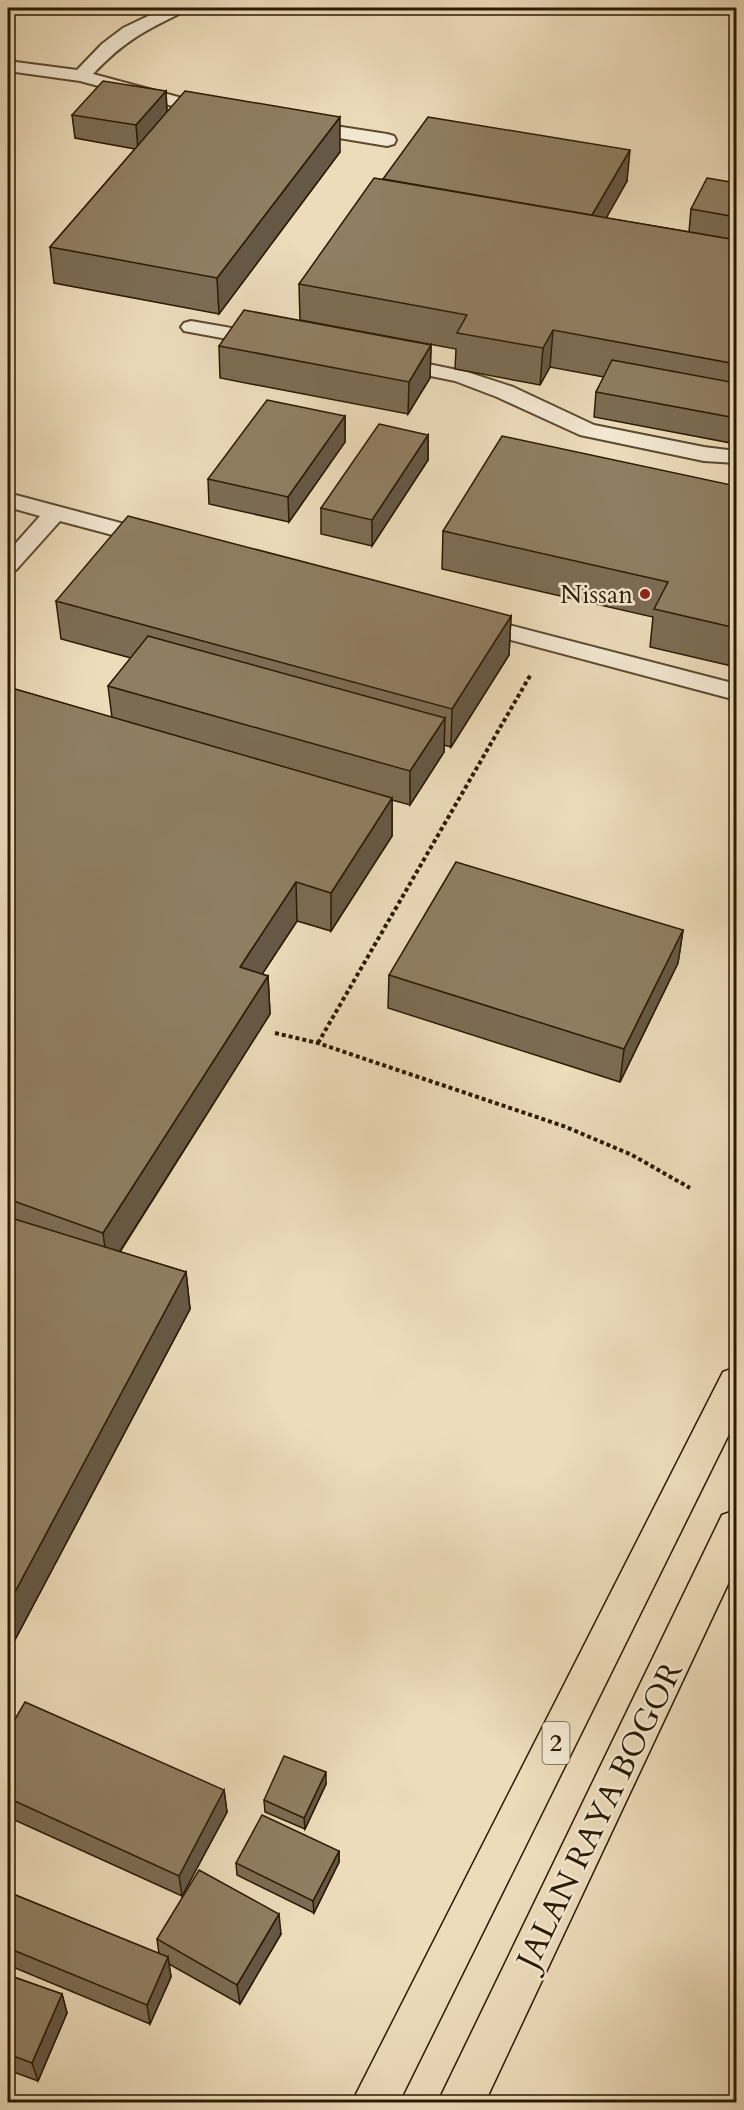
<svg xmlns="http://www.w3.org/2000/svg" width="744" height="2110" font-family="Cardo,serif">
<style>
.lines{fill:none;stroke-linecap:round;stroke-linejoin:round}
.service-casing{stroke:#5c4a30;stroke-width:4}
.trunk-casing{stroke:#2b1a02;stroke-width:3}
.path{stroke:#2b1a02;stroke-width:4;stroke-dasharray:4 3;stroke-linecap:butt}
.service{fill:#f3e8d2;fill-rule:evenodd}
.trunk{fill:#eddbba;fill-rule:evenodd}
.wall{fill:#7c6c54;stroke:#2b1a02;stroke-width:1.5}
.shaded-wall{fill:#655845;stroke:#2b1a02;stroke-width:1.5}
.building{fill:#907e62;stroke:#2b1a02;stroke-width:1.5}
.poi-dot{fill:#8f2418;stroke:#f3e8d2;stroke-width:2}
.labels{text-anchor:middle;stroke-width:5;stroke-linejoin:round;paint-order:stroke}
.shield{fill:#f3e8d2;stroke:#675840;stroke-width:1.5}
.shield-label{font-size:24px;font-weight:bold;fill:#2b1a02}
.poi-label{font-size:26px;fill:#2b1a02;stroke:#f3e8d2;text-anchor:end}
.near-street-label{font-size:32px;fill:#2b1a02;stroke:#f3e8d2}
</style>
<rect width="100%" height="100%" fill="#eddbba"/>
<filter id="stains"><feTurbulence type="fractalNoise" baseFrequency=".00333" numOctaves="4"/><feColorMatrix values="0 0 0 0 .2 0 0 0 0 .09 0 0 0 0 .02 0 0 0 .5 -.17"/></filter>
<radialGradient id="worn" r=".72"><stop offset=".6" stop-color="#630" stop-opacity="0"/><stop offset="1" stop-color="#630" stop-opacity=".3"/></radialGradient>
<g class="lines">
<g class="service-casing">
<g id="service">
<path d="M165,8H186L183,12C144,31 124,41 93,74L219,108L222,112L219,116L213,117L80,81L8,71V61L77,70L102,44L123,28Z"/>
<polygon points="303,121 387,134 394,136 396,140 394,144 387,146 297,131 294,127 297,123"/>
<polygon points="191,321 266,334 273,336 276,340 273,344 266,346 184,331 181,327 184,323"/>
<polygon points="394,357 467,372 513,387 594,425 704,447 736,451 736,463 704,461 580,435 497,397 455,381 387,367 384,363 387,359"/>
<polygon points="8,493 162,534 165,539 162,544 154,546 60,521 16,570 8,572 8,552 40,516 8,507"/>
<polygon points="474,616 736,684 736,700 466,628 462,623 466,618"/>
</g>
</g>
<g class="trunk-casing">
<g id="trunk">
<polygon points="736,1367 736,1420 399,2102 352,2102 723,1372"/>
<polygon points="736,1510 736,1567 485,2102 438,2102 722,1515"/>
</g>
</g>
<g class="path">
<polyline points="275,1033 318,1043 566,1127 632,1155 690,1188"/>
<polyline points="318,1043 531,674"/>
</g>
<use href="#service" class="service"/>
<use href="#trunk" class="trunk"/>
</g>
<g class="wall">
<polygon points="166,91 167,112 340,152 219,314 54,283 50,247 135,149 75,138 72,115"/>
<polygon points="383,179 627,181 606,218 689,232 691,209 736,183 736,444 594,417 596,392 604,377 550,367 540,385 455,369 456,349 300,320 299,284"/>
<polygon points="431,345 430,378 408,414 220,378 219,346"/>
<polygon points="345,416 345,442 289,522 209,504 208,479"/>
<polygon points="428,435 428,460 372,546 321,534 321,508"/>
<polygon points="736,486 736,667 650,647 653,617 442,569 443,531"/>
<polygon points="56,601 511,616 509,655 451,747 444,745 444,752 410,805 392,800 392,836 331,931 297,921 262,974 268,976 270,1014 120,1252 186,1272 190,1309 8,1653 8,687 112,718 108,686 131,658 61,639"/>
<polygon points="683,930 678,963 620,1082 388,1008 389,975"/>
<polygon points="8,1731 224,1790 227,1812 182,1896 8,1817"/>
<polygon points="326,1784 305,1829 265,1812 264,1800"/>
<polygon points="339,1851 339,1862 314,1913 237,1875 236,1863"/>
<polygon points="8,1892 159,1954 157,1939 281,1934 240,2004 169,1964 171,1977 150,2024 8,1965"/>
<polygon points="8,1975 62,1994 67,2013 38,2081 8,2070"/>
</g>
<g class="shaded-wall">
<polygon points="166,91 167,115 138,149 136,125"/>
<polygon points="340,117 340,152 219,314 217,278"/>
<polygon points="630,150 627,181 590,247 592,215"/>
<polygon points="553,330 550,367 540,385 543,348"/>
<polygon points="431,345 430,378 408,414 409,382"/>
<polygon points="345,416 345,442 289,522 288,497"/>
<polygon points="428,435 428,460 372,546 372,520"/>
<polygon points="511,616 509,655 451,747 452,709"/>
<polygon points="445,718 444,752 410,805 410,771"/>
<polygon points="392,798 392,836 331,931 331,893"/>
<polygon points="296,882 297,921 242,1005 240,967"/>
<polygon points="683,930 678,963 620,1082 624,1049"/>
<polygon points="268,976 270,1014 108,1270 103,1233"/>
<polygon points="186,1272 190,1309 8,1653 8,1605"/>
<polygon points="326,1772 326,1784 305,1829 304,1818"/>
<polygon points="224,1790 227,1812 182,1896 179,1876"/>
<polygon points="339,1851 339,1862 314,1913 313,1901"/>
<polygon points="279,1914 281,1934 240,2004 237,1985"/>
<polygon points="168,1957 171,1977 150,2024 147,2005"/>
<polygon points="62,1994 67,2013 38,2081 32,2063"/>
</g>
<g class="building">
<polygon points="103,81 166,91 136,125 72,115"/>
<polygon points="185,91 340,117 217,278 50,247"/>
<polygon points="428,117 630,150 592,215 383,179"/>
<polygon points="374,178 736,240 736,364 553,330 543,348 457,333 467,315 299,284"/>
<polygon points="707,178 736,183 736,217 691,209"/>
<polygon points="244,310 431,345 409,382 219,346"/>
<polygon points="612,360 736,383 736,418 596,392"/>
<polygon points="267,400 345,416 288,497 208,479"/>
<polygon points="379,424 428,435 372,520 321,508"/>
<polygon points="502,436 736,486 736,628 654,609 668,582 443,531"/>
<polygon points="128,516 511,616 452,709 56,601"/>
<polygon points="148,636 445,718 410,771 108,686"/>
<polygon points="8,687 392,798 331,893 296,882 240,967 268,976 103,1233 8,1199"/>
<polygon points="456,862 683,930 624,1049 389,975"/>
<polygon points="8,1217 186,1272 8,1605"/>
<polygon points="25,1702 224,1790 179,1876 8,1798 8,1731"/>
<polygon points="284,1756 326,1772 304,1818 264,1800"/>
<polygon points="262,1815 339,1851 313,1901 236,1863"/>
<polygon points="199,1870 279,1914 237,1985 157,1939"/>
<polygon points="8,1892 168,1957 147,2005 8,1948"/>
<polygon points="8,1975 62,1994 32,2063 8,2054"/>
</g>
<circle class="poi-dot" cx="645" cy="594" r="6"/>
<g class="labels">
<rect class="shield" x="542.5" y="1722" width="27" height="42" rx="4.5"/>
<g class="shield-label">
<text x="556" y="1751">2</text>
</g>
<g class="poi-label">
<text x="633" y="603">Nissan</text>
</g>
<g class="near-street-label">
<text transform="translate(599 1815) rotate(-64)" y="11">JALAN RAYA BOGOR</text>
</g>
</g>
<rect width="744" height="2110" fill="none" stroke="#eddbba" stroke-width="30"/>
<rect x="9" y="9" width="726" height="2092" fill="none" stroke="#2b1a02" stroke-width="3"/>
<rect x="15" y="15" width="714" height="2080" fill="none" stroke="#2b1a02" stroke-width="1.5"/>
<rect width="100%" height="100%" filter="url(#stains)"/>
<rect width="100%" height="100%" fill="url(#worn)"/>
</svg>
